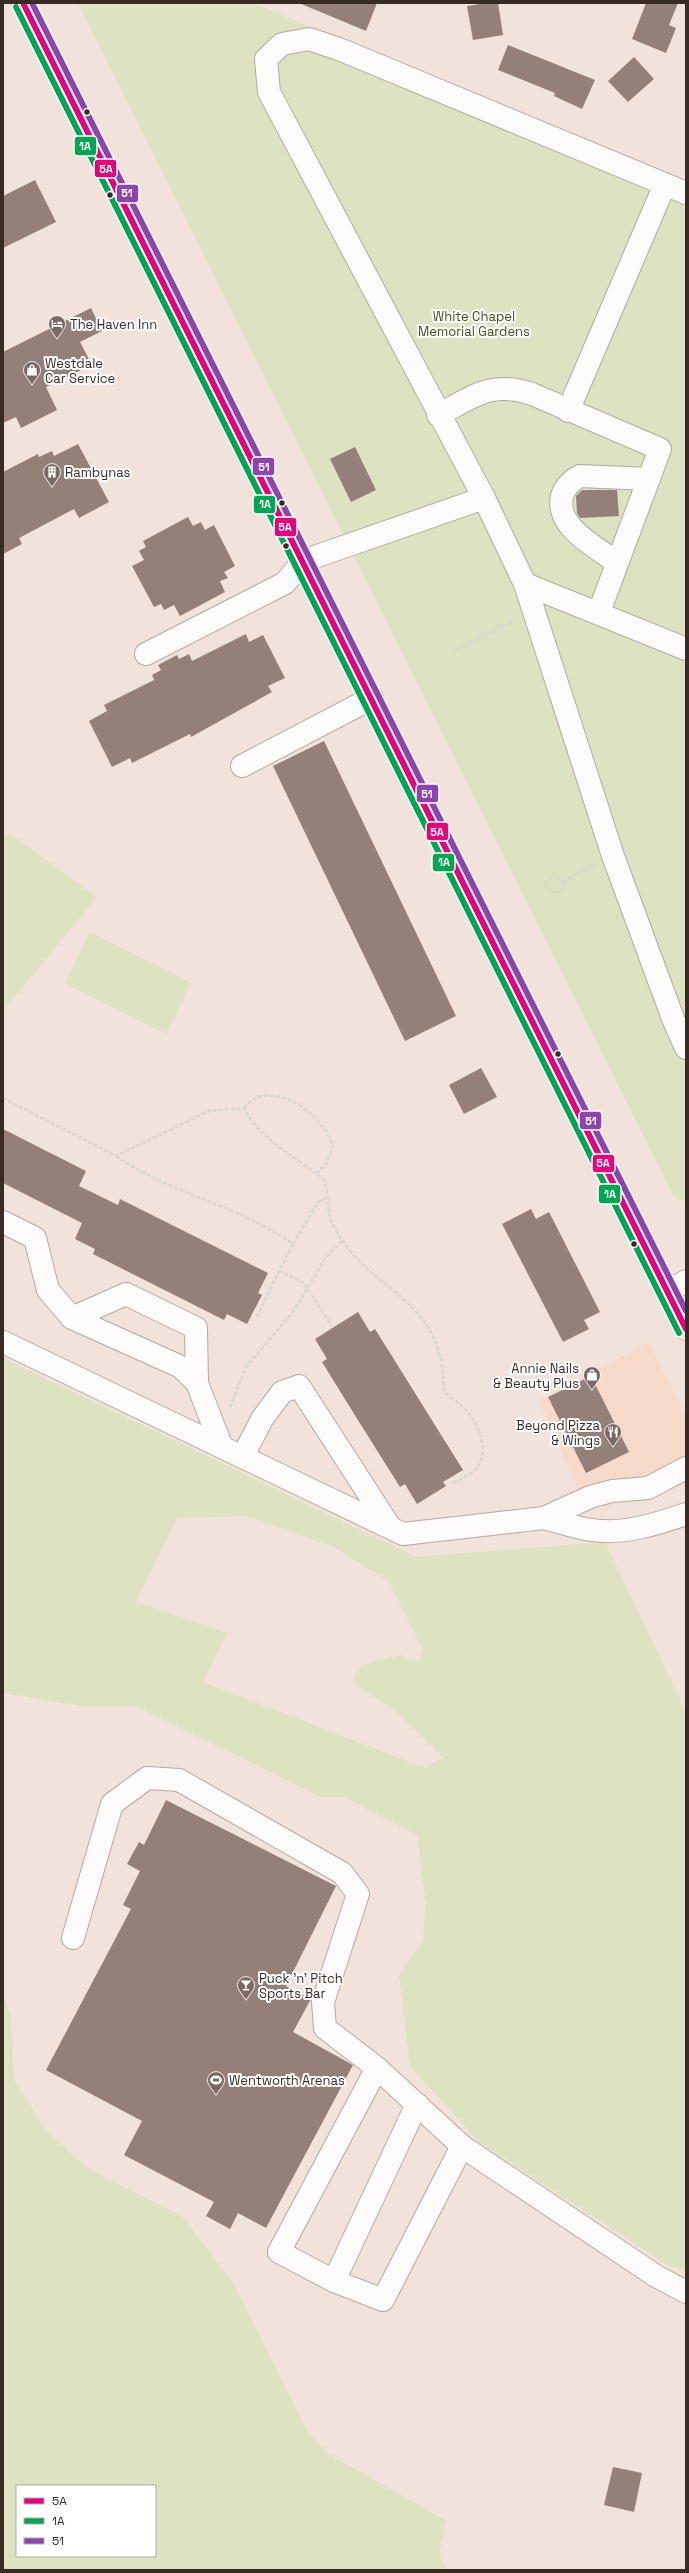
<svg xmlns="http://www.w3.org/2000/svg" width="689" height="2573" font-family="'Space Grotesk',sans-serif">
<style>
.built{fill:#f6d9c9}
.green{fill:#dde2c0;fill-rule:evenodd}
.building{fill:#947f79}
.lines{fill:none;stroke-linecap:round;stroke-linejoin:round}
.minor-casing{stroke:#b3a8a1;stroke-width:24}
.major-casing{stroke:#cbc2be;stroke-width:24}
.path{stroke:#d9d5d2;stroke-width:2.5;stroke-dasharray:4 2;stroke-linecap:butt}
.minor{stroke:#fdfbfa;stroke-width:22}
.major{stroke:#f1e6e3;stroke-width:22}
.bus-1-casing{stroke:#fff;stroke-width:9}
.bus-2-casing{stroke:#fff;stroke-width:9}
.bus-3-casing{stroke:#fff;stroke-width:9}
.bus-1{stroke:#e5007d;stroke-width:6}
.bus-2{stroke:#00a651;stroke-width:6}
.bus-3{stroke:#8e44ad;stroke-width:6}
.bus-dot{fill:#382b24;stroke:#fff;stroke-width:1.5}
.labels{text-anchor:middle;stroke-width:4;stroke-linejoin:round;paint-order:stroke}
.park-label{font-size:13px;fill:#3d4f16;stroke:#fff}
.poi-label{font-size:13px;fill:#382b24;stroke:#fff;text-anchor:start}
.line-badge{stroke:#fff;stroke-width:1.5}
.badge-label{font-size:11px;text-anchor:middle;font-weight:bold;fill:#fff}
</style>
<rect width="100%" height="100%" fill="#f1e3db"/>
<polygon class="built" points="649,1342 686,1415 686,1456 654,1474 579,1490 539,1401"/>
<g class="green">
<polygon points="78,3 252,3 686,182 686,1202 674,1197"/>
<polygon points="3,832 12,835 97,897 3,1011"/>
<polygon points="90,932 191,983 166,1034 65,983"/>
<path d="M3,1358L417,1557L605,1542L686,1712V2273L664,2263L479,2142L410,2067L399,1975L423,1941L426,1905L417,1835L344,1797H320L136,1706H81L3,1693ZM247,1516L334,1547L389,1582L422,1648L419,1662L401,1655L362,1665L353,1677L357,1686L393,1709L443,1757L425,1768L203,1682L227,1633L136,1602L177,1518Z"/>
<path d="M3,1995L11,2018L14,2080L46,2130L86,2167L183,2217L233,2283L306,2429L328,2454L446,2520L439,2553L447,2570H3ZM17,2486H155V2556H17Z"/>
</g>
<g class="building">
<polygon points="299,3 377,3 366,31"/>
<polygon points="487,3 498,3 503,35 473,40 467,6"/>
<polygon points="646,3 678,3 669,25 676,28 666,53 632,39"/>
<polygon points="508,45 595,80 582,109 554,96 555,93 498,70"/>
<polygon points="634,57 654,79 628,102 608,81"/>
<polygon points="35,180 56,222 3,248 3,196"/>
<polygon points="91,308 102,331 80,342 92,365 46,387 57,410 21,428 16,417 3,423 3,352"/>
<polygon points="78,444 109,502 79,518 74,509 19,538 22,544 3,554 3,472 38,454 39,457 52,451 54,456"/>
<polygon points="355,447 376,490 351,502 330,459"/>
<polygon points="582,490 617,490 619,516 580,518 577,513 576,496"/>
<polygon points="188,517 193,526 201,522 205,530 214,525 235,566 224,572 228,578 220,581 225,592 180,616 174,605 164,610 161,604 154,607 132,566 144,560 139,551 146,547 143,541"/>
<polygon points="246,634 249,642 263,635 285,678 268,686 272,692 191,737 190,734 132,763 130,758 112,767 89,721 107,711 104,705 154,680 152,675 161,670 158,665 177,655 179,659 189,654 192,661"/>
<polygon points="324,741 456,1016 405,1041 273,766"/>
<polygon points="481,1068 497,1097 464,1114 449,1085"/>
<polygon points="3,1129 86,1171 79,1186 118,1205 120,1199 268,1273 258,1293 262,1295 247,1324 227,1314 224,1320 93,1254 95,1249 75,1239 82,1223 3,1183"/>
<polygon points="531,1209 536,1219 549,1212 600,1312 584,1320 589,1329 563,1342 502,1224"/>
<polygon points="358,1312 370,1332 375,1329 463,1470 443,1482 446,1486 417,1504 405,1484 400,1487 356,1417 322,1362 327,1359 315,1339"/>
<polygon points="591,1376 629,1452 586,1473 548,1397"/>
<polygon points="166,1800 336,1886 286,1986 311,1999 293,2032 353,2065 266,2228 238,2213 230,2229 206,2216 214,2202 124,2155 142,2121 46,2070 131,1909 123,1905 140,1871 127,1864 139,1842 144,1845"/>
<polygon points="613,2467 642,2473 634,2512 604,2505"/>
</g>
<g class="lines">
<g class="minor-casing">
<g id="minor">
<polyline points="686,193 339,49 309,39 282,44 266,59 269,92 484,498 525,584 613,856 674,1021 686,1048"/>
<polyline points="568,411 665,184"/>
<path d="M438,415C473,397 491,380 532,394L660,449L599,612"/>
<path d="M616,562C595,546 555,527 562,496C565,487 572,480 580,476L649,479"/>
<polyline points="525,584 686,649"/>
<polyline points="146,654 285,583 303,561 484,498"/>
<polyline points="242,766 372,698"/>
<polyline points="3,1222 35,1238 48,1290 72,1318 181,1367 197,1383 221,1445"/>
<polyline points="668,1292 686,1281"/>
<polyline points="72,1318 126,1294 196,1328 197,1383"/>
<polyline points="3,1342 403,1534 544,1518 590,1497 612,1491 648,1488 686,1468"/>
<polyline points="243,1456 262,1419 282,1392 299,1386 390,1527"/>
<path d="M544,1518C560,1522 576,1528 592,1530C623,1535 657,1524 686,1514"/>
<polyline points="73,1938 112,1804 147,1778 179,1780 342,1873 358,1894 323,2002 325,2028 377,2068 463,2147 656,2276 686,2292"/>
<polyline points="377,2068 279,2252 334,2281 383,2300 462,2146"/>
<polyline points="334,2281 417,2104"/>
</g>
</g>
<g class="major-casing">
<polyline id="major" points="23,3 686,1329"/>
</g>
<g class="path">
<polyline points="455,651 514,620"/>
<polyline points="563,881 562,889 554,893 546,888 547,879 555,874 563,881 595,865"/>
<path d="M3,1098L116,1156L209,1111L244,1108C260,1141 298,1157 324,1180C330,1195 326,1212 334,1227C372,1297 444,1294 444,1392C451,1398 460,1403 466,1410C477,1423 490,1450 478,1466C473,1474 461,1479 453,1484"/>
<path d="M244,1108C249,1103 255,1097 262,1096C292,1092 325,1119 333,1147L326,1164L317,1173"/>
<path d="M116,1156C171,1194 238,1205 293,1244L279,1271L304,1283L332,1326"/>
<polyline points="293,1244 318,1202 326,1198"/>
<polyline points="257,1317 279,1271"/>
<polyline points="230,1407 246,1367 293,1312 326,1257 343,1240"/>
</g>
<use href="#minor" class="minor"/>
<use href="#major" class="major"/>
<g class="bus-1-casing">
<polyline id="bus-1" points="23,3 686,1329"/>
</g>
<g class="bus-2-casing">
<polyline id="bus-2" points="16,7 679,1333"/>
</g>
<g class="bus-3-casing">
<polyline id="bus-3" points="32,3 686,1311"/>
</g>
<use href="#bus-1" class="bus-1"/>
<use href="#bus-2" class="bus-2"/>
<use href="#bus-3" class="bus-3"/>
</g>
<defs>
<g id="hotel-pin" transform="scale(0.9)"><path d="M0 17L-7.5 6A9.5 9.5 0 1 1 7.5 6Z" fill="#796b64" stroke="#fff"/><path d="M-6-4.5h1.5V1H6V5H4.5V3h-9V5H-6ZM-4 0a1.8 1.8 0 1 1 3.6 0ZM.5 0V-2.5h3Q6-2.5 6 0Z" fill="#fff"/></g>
<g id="shop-pin" transform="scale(0.9)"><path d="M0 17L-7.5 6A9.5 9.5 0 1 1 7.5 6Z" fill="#796b64" stroke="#fff"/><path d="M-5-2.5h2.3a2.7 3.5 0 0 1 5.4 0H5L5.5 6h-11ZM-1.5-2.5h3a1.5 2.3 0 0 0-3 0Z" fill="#fff"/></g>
<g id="building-pin" transform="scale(0.9)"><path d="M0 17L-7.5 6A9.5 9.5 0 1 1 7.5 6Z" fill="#796b64" stroke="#fff"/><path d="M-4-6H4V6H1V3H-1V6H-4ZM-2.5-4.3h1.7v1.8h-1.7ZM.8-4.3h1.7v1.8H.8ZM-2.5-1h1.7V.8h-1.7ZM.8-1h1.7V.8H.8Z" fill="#fff"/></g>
<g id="restaurant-pin" transform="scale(0.9)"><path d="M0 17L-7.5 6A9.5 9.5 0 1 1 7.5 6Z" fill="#796b64" stroke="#fff"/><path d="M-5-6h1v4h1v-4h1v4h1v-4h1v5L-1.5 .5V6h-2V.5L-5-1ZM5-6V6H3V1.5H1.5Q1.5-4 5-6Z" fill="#fff"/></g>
<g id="bar-pin" transform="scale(0.9)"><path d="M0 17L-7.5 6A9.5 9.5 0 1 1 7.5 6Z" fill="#796b64" stroke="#fff"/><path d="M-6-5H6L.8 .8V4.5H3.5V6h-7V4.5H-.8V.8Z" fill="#fff"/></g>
<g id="stadium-pin" transform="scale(0.9)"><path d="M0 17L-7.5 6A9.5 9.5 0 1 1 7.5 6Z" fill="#796b64" stroke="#fff"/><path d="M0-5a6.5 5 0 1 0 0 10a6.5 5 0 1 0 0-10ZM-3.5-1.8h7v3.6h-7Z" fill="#fff"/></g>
</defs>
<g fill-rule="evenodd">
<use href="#hotel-pin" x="57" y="324"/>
<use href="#shop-pin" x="32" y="370"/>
<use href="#building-pin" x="52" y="472"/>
<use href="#shop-pin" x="592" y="1375"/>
<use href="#restaurant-pin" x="613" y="1432"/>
<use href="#bar-pin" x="246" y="1985"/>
<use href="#stadium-pin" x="216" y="2080"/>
</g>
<g class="bus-dot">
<circle cx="87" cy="112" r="3.5"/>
<circle cx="110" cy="195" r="3.5"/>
<circle cx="282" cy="503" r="3.5"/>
<circle cx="286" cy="546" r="3.5"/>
<circle cx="558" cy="1054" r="3.5"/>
<circle cx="634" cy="1244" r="3.5"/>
</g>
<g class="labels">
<g class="park-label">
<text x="474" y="321">White Chapel<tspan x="474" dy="15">Memorial Gardens</tspan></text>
</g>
<g class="poi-label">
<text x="70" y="329">The Haven Inn</text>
<text x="45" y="368">Westdale<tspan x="45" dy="15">Car Service</tspan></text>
<text x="65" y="477">Rambynas</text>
<text x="579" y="1373" text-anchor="end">Annie Nails<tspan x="579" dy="15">&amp; Beauty Plus</tspan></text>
<text x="600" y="1430" text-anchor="end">Beyond Pizza<tspan x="600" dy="15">&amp; Wings</tspan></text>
<text x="259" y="1983">Puck 'n' Pitch<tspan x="259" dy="15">Sports Bar</tspan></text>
<text x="229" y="2085">Wentworth Arenas</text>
</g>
</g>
<g class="line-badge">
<rect x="74" y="136" width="23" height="20" rx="4" fill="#00a651"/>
<rect x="94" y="159" width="23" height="19" rx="4" fill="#e5007d"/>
<rect x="116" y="184" width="23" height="19" rx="4" fill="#8e44ad"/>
<rect x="252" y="457" width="23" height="19" rx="4" fill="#8e44ad"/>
<rect x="253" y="495" width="23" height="19" rx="4" fill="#00a651"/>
<rect x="274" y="517" width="23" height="20" rx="4" fill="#e5007d"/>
<rect x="416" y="784" width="23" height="19" rx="4" fill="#8e44ad"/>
<rect x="426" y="822" width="23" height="19" rx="4" fill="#e5007d"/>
<rect x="432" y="853" width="23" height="19" rx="4" fill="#00a651"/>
<rect x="579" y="1111" width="23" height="19" rx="4" fill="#8e44ad"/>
<rect x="592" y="1154" width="23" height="19" rx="4" fill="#e5007d"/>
<rect x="598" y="1184" width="23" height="20" rx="4" fill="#00a651"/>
</g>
<g class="badge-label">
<text x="85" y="150">1A</text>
<text x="106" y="173">5A</text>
<text x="127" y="197">51</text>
<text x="264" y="471">51</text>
<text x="265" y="508">1A</text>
<text x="285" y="531">5A</text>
<text x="427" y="798">51</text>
<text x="437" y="836">5A</text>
<text x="444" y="866">1A</text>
<text x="591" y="1125">51</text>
<text x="603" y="1167">5A</text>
<text x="610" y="1198">1A</text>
</g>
<rect width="689" height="2573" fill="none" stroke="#382b24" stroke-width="8"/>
<rect x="16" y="2485" width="140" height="72" fill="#ffffff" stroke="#afaaa7"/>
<rect x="24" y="2498" width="20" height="6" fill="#e5007d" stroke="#afaaa7"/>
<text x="52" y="2505" font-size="12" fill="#382b24">5A</text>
<rect x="24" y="2518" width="20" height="6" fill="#00a651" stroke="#afaaa7"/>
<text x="52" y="2525" font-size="12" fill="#382b24">1A</text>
<rect x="24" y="2538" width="20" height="6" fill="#8e44ad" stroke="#afaaa7"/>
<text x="52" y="2545" font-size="12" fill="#382b24">51</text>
</svg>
